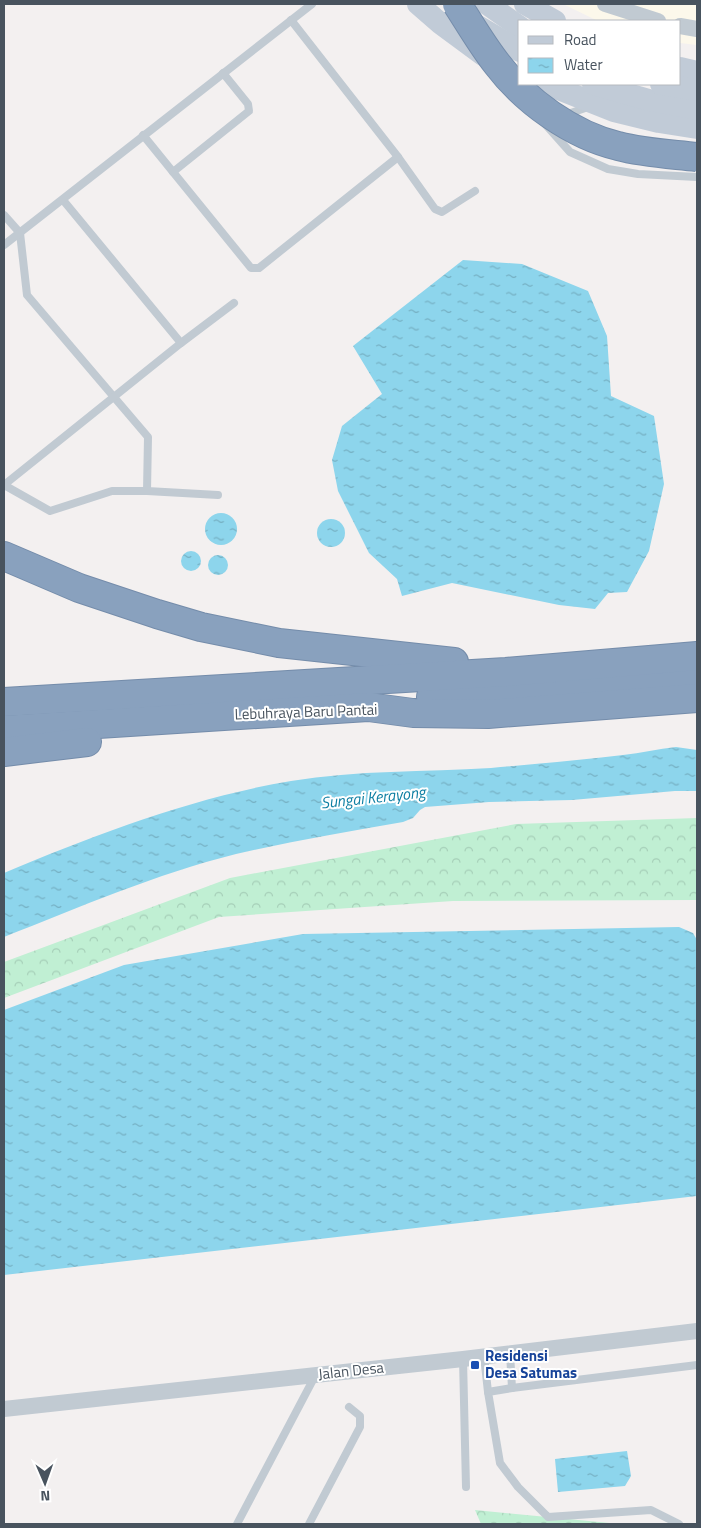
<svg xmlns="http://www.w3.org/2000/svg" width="701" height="1528" font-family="'Titillium Web',sans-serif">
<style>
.commercial{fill:#fcf8eb}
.forest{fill:url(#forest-crowns)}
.water{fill:url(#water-ripples)}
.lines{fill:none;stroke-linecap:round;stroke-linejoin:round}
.motorway-casing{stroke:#748caa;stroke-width:30}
.service{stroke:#c1cad2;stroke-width:8}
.minor{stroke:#c1cad2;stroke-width:16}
.secondary{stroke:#c1cbd7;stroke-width:22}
.motorway{stroke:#89a1be;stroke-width:28}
.motorway-bridge-casing{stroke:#748caa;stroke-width:30;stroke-linecap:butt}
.motorway-bridge{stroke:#89a1be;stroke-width:28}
.transit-dot{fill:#1a4fb4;stroke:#fff;stroke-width:2}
.labels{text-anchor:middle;stroke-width:4;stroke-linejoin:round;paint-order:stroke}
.street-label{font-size:15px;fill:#48535e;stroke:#fff}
.transit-label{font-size:15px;font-weight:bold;fill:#164399;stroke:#fff;text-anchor:start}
.water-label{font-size:16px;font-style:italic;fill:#0e7fa3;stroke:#fff}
</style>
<defs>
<pattern id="forest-crowns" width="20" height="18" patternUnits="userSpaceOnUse" patternTransform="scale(1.25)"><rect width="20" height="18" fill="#c0efd3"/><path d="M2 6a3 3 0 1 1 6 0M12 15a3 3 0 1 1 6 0" fill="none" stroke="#a6cfb8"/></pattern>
<pattern id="water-ripples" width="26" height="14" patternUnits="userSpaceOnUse" patternTransform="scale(1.25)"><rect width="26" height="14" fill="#8dd5ec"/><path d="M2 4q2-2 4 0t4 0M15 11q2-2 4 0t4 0" fill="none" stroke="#75afc2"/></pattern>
</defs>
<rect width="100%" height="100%" fill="#f3f0f0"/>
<polygon class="commercial" points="563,4 697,4 697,45 680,43 680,21 598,21"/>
<g class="forest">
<polygon points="697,818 697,900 453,901 219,917 4,998 4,962 230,878 516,824"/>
<polygon points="475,1510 620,1524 481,1524"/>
</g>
<g class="water">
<polygon points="463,260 522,264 588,291 607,336 611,396 654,416 664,484 649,551 627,592 608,593 595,609 559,605 452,583 402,596 397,579 369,553 338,491 332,460 342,426 382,394 353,346"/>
<circle cx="221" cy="529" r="16"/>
<circle cx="331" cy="533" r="14"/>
<circle cx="191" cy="561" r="10"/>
<circle cx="218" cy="565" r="10"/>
<path d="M676,747L697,750V791H675L572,800L489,802L425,807L420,810L413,818L403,822C347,832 291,841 236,854C156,874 80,907 4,937V873C94,835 194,797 291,781C357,770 425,772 491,768C535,764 580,760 623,755C641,753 658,749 676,747Z"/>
<polygon points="679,927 693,933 697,940 697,1196 4,1275 4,1010 124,965 303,934"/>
<polygon points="627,1451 631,1476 625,1486 558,1492 555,1459"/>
</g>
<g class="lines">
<g class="motorway-casing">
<g id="motorway">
<polyline points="4,556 79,588 157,614 201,627 279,643 454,662"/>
<polyline points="431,697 697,677"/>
<polyline points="4,702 506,672 697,656"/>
<polyline points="4,730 368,707 413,713 488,714 697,698"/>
<polyline points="4,752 87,742"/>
</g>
</g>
<g class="service">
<polyline points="291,20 398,157 435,209 442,212 475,191"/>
<polyline points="566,119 568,114 588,107"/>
<polyline points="546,125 570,152 608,169 638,174 697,177"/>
<polyline points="143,135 251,268 259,268 398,157"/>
<polyline points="173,172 249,111 248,104 223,73"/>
<polyline points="63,200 181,343 234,303"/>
<polyline points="4,215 20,233 27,295 148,437 147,491"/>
<polyline points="4,245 312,4"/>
<polyline points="4,485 181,343"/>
<polyline points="4,485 50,511 112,491 147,491 218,495"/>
<polyline points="510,1353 512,1388"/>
<polyline points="484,1356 488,1392"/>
<polyline points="463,1359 466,1487"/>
<polyline points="237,1524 315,1376"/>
<polyline points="309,1524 360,1427 360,1416 349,1407"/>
<polyline points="679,1524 651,1510 548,1517 518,1487 500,1463 488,1392 512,1388 697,1365"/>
</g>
<g class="minor">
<polyline points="605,4 658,21"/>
<polyline points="680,26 697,29"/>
<polyline points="4,1409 463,1359 697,1331"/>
</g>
<g class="secondary">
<polyline points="418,4 441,24 483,55 489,58"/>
<polyline points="487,4 520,27"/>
<polyline points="525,4 555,21"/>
<polyline points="469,21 520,51"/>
<polyline points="680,68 697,72"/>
<polyline points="546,84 614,111 659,122 697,128"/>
<polyline points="593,84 649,100 697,109"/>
<polyline points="661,84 697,90"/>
</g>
<use href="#motorway" class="motorway"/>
<g class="motorway-bridge-casing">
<path id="motorway-bridge" d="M457,4C470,24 482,45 497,64C525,101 572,135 618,146C644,153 671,154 697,157"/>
</g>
<use href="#motorway-bridge" class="motorway-bridge"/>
</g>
<rect class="transit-dot" x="470" y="1360" width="10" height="10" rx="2.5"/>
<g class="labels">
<g class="street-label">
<text transform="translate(306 712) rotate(-2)" y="5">Lebuhraya Baru Pantai</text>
<text transform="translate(351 1371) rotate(-6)" y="5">Jalan Desa</text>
</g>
<g class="transit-label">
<text x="485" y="1361">Residensi<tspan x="485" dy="17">Desa Satumas</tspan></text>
</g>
<g class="water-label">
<text transform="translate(373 797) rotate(-6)" y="6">Sungai Kerayong</text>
</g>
</g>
<rect width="701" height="1528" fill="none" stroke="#48535e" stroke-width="10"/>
<rect x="518" y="20" width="162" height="65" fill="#ffffff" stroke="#b6babf"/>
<rect x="528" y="36" width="25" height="8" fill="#c1cbd7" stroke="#b6babf"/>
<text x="564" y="45" font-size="15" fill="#48535e">Road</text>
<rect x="528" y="58" width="25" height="15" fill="url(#water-ripples)" stroke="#b6babf"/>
<text x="564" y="70" font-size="15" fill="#48535e">Water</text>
<g transform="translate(45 1483) rotate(178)" stroke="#ffffff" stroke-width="4" paint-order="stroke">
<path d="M0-4L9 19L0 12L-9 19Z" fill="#48535e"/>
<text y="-8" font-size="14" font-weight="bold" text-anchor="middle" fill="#48535e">N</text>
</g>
</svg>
